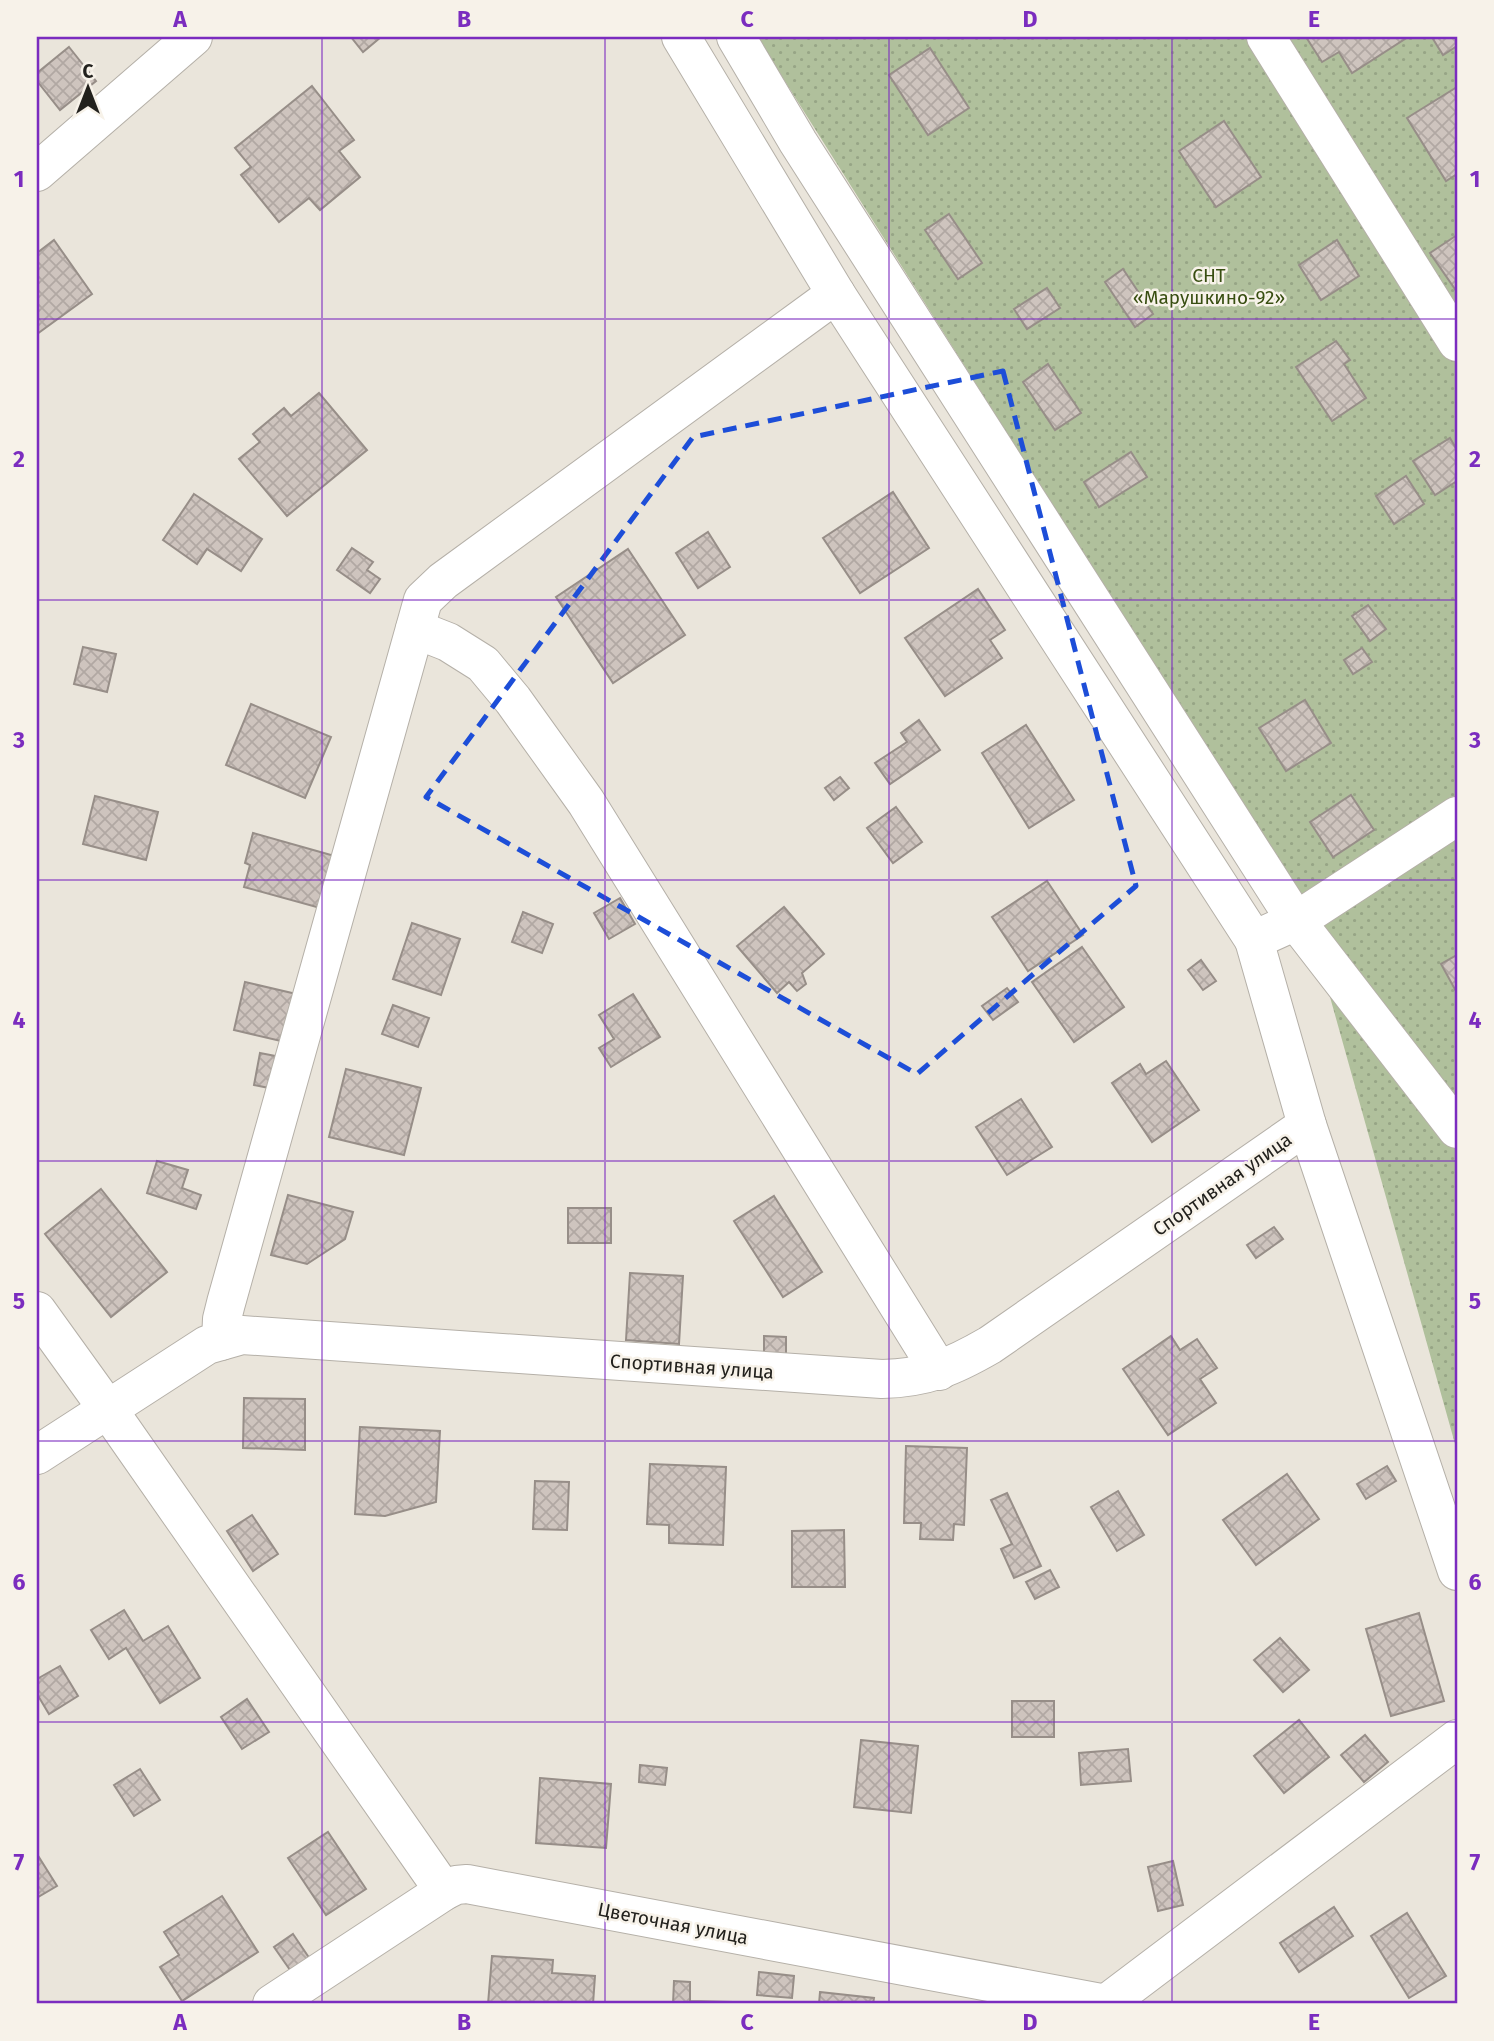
<svg xmlns="http://www.w3.org/2000/svg" width="1494" height="2041" font-family="'Fira Sans',sans-serif">
<style>
.garden{fill:url(#garden-dots)}
.building{fill:url(#building-cross-hatch);stroke:#978e88;stroke-width:2}
.lines{fill:none;stroke-linecap:round;stroke-linejoin:round}
.minor-casing{stroke:#b5b0a8;stroke-width:40}
.minor{stroke:#fff;stroke-width:38}
.marked{fill:none;stroke:#1d4ed8;stroke-width:5;stroke-dasharray:14 9;stroke-linejoin:round}
.grid{fill:none;stroke:#7b2cbf;stroke-width:2;stroke-opacity:0.55}
.labels{text-anchor:middle;stroke-width:5;stroke-linejoin:round;paint-order:stroke}
.park-label{font-size:19px;fill:#384e11;stroke:#f7f2e9}
.street-label{font-size:19px;fill:#22211d;stroke:#f7f2e9}
.neatline{fill:none;stroke:#7b2cbf;stroke-width:2.5}
.grid-label{font-size:23px;text-anchor:middle;font-weight:bold;fill:#7b2cbf}
</style>
<defs>
<pattern id="garden-dots" width="8" height="8" patternUnits="userSpaceOnUse" patternTransform="scale(1.75)"><rect width="8" height="8" fill="#b0c09c"/><path d="M2 2h.1M6 6h.1" fill="none" stroke="#97a586" stroke-width="1.8" stroke-linecap="round"/></pattern>
<pattern id="building-cross-hatch" width="8" height="8" patternUnits="userSpaceOnUse" patternTransform="scale(1.75)"><rect width="8" height="8" fill="#cec4be"/><path d="M0 0l8 8M0 8l8-8" fill="none" stroke="#b1a8a3"/></pattern>
</defs>
<rect width="100%" height="100%" fill="#eae5db"/>
<polygon class="garden" points="757,37 1457,37 1457,1451 1304,904"/>
<g class="building">
<polygon points="351,37 381,37 363,52"/>
<polygon points="1306,37 1408,37 1352,73 1339,52 1322,62"/>
<polygon points="1437,37 1457,37 1457,46 1443,55 1433,39"/>
<polygon points="69,47 96,81 60,110 37,81 37,73"/>
<polygon points="930,48 969,108 928,135 889,75"/>
<polygon points="312,86 354,140 339,151 360,177 320,210 309,198 279,222 241,175 251,167 235,148"/>
<polygon points="1457,87 1457,174 1446,181 1407,118"/>
<polygon points="1224,121 1261,177 1216,207 1179,151"/>
<polygon points="949,214 982,263 958,279 925,230"/>
<polygon points="1457,235 1457,292 1430,253"/>
<polygon points="54,240 92,294 37,334 37,253"/>
<polygon points="1337,240 1359,276 1321,300 1299,265"/>
<polygon points="1123,269 1153,314 1135,327 1105,282"/>
<polygon points="1047,288 1060,308 1027,329 1014,309"/>
<polygon points="1336,341 1350,360 1344,364 1366,398 1332,421 1296,367"/>
<polygon points="1048,364 1081,413 1055,430 1023,382"/>
<polygon points="319,393 367,450 287,516 239,459 260,442 253,434 284,408 291,416"/>
<polygon points="1450,438 1457,450 1457,481 1435,495 1413,461"/>
<polygon points="1131,452 1147,477 1099,507 1084,482"/>
<polygon points="1406,476 1424,504 1394,524 1376,496"/>
<polygon points="893,492 929,548 860,593 823,538"/>
<polygon points="194,494 262,539 241,571 207,549 197,564 163,540"/>
<polygon points="708,532 730,567 698,588 676,553"/>
<polygon points="352,548 373,562 367,570 380,579 370,593 337,570"/>
<polygon points="628,549 685,635 613,683 556,597"/>
<polygon points="978,589 1005,630 990,640 1002,658 945,696 905,638"/>
<polygon points="1368,605 1386,629 1370,641 1352,616"/>
<polygon points="83,647 116,654 107,692 74,684"/>
<polygon points="1362,648 1372,662 1353,674 1344,660"/>
<polygon points="1305,700 1331,743 1286,771 1259,728"/>
<polygon points="251,704 331,737 305,798 226,765"/>
<polygon points="919,720 940,750 890,784 875,763 907,742 901,733"/>
<polygon points="1026,725 1074,800 1029,828 982,753"/>
<polygon points="840,777 849,788 834,800 825,788"/>
<polygon points="1351,795 1374,830 1333,857 1310,822"/>
<polygon points="95,796 158,812 146,860 83,844"/>
<polygon points="896,807 922,842 893,863 867,828"/>
<polygon points="253,833 338,857 324,909 244,887 250,865 245,863"/>
<polygon points="1047,881 1083,935 1028,971 992,917"/>
<polygon points="620,898 635,924 609,939 594,913"/>
<polygon points="784,907 824,954 802,973 806,984 797,991 789,982 777,993 737,946"/>
<polygon points="523,912 553,924 542,953 512,942"/>
<polygon points="412,923 460,939 441,995 393,979"/>
<polygon points="1082,947 1124,1007 1074,1042 1032,982"/>
<polygon points="1457,955 1457,993 1441,964"/>
<polygon points="1201,960 1216,981 1203,990 1188,970"/>
<polygon points="245,982 305,996 294,1044 234,1030"/>
<polygon points="1007,988 1018,1002 993,1020 982,1006"/>
<polygon points="633,994 660,1037 611,1067 599,1048 614,1039 599,1015"/>
<polygon points="393,1005 429,1018 418,1047 382,1034"/>
<polygon points="260,1053 286,1058 279,1090 254,1085"/>
<polygon points="1166,1061 1199,1110 1152,1142 1112,1083 1140,1064 1146,1074"/>
<polygon points="346,1069 421,1088 404,1155 329,1137"/>
<polygon points="1021,1099 1052,1147 1007,1175 976,1127"/>
<polygon points="157,1161 188,1170 182,1188 201,1195 196,1209 147,1193"/>
<polygon points="101,1189 167,1272 111,1317 45,1234"/>
<polygon points="288,1195 353,1212 345,1239 307,1264 271,1255"/>
<polygon points="774,1196 822,1272 783,1297 734,1221"/>
<rect x="568" y="1208" width="43" height="35"/>
<polygon points="1274,1227 1283,1239 1256,1258 1247,1245"/>
<polygon points="630,1273 683,1276 679,1344 626,1340"/>
<polygon points="764,1336 786,1337 786,1361 764,1361"/>
<polygon points="1171,1336 1180,1350 1197,1339 1217,1368 1200,1379 1216,1403 1168,1435 1123,1369"/>
<polygon points="244,1398 305,1399 305,1450 243,1448"/>
<polygon points="360,1427 440,1431 436,1502 385,1516 355,1514"/>
<polygon points="906,1446 967,1448 964,1525 954,1524 953,1540 920,1539 921,1523 904,1523"/>
<polygon points="650,1464 726,1467 723,1545 669,1543 669,1525 647,1524"/>
<polygon points="1387,1466 1396,1481 1366,1499 1357,1484"/>
<polygon points="1287,1474 1319,1519 1256,1565 1223,1520"/>
<polygon points="535,1481 569,1482 567,1530 533,1529"/>
<polygon points="1118,1491 1144,1535 1117,1551 1091,1507"/>
<polygon points="1007,1493 1041,1566 1014,1578 1001,1549 1012,1544 991,1500"/>
<polygon points="252,1515 278,1554 253,1571 227,1531"/>
<polygon points="844,1530 845,1587 792,1587 792,1531"/>
<polygon points="1050,1570 1059,1587 1035,1599 1026,1582"/>
<polygon points="124,1610 143,1641 168,1626 200,1678 160,1703 126,1648 109,1659 91,1630"/>
<polygon points="1419,1613 1444,1701 1391,1716 1366,1629"/>
<polygon points="1280,1638 1309,1670 1283,1692 1254,1660"/>
<polygon points="60,1666 78,1696 49,1714 37,1694 37,1679"/>
<polygon points="247,1699 269,1732 242,1749 221,1717"/>
<rect x="1012" y="1701" width="42" height="36"/>
<polygon points="1299,1720 1329,1757 1284,1793 1254,1756"/>
<polygon points="1365,1735 1388,1762 1364,1782 1341,1755"/>
<polygon points="861,1740 918,1746 911,1813 854,1807"/>
<polygon points="1128,1749 1131,1781 1081,1785 1079,1753"/>
<polygon points="640,1765 667,1768 665,1785 639,1782"/>
<polygon points="140,1769 160,1800 134,1816 114,1785"/>
<polygon points="540,1778 611,1784 606,1848 536,1843"/>
<polygon points="328,1832 366,1889 326,1915 288,1858"/>
<polygon points="37,1854 57,1886 38,1897 37,1895"/>
<polygon points="1173,1861 1183,1905 1158,1911 1148,1867"/>
<polygon points="222,1896 258,1952 182,2001 160,1967 179,1955 164,1932"/>
<polygon points="1334,1907 1353,1936 1299,1972 1280,1943"/>
<polygon points="1407,1913 1446,1976 1409,1998 1371,1936"/>
<polygon points="293,1934 316,1968 297,1980 274,1947"/>
<polygon points="492,1956 553,1960 552,1973 595,1976 593,2004 488,2004"/>
<polygon points="759,1972 794,1976 792,1998 757,1995"/>
<polygon points="674,1981 690,1982 690,2001 732,2002 732,2004 673,2004"/>
<polygon points="820,1992 874,1998 873,2004 819,2004"/>
</g>
<g class="lines">
<g class="minor-casing">
<g id="minor">
<polyline points="681,37 836,294"/>
<polyline points="736,37 798,142 1296,921 1457,1129"/>
<polyline points="1266,37 1457,342"/>
<polyline points="37,172 193,37"/>
<polyline points="415,629 448,642 483,664 513,700 586,802 939,1371"/>
<polyline points="1254,940 1307,1125 1457,1571"/>
<polyline points="37,1311 109,1411 444,1891"/>
<polyline points="221,1341 222,1319 226,1303 423,600 443,581 836,294 1254,940 1296,921 1457,816"/>
<path d="M37,1455L207,1345L242,1335L882,1379C926,1378 952,1367 990,1345L1307,1125"/>
<polyline points="272,2004 444,1891 456,1885 467,1884 1106,2004"/>
<polyline points="1106,2004 1457,1739"/>
</g>
</g>
<use href="#minor" class="minor"/>
</g>
<path class="marked" d="M1003,371L1136,886L917,1074L426,797L693,437Z"/>
<path class="grid" d="M322,37V2004M605,37V2004M889,37V2004M1172,37V2004M37,319H1457M37,600H1457M37,880H1457M37,1161H1457M37,1441H1457M37,1722H1457"/>
<g class="labels">
<g class="park-label">
<text x="1209" y="282">СНТ<tspan x="1209" dy="22">«Марушкино-92»</tspan></text>
</g>
<g class="street-label">
<text transform="translate(1222 1184) rotate(-35)" y="7">Спортивная улица</text>
<text transform="translate(692 1366) rotate(4)" y="7">Спортивная улица</text>
<text transform="translate(673 1923) rotate(11)" y="7">Цветочная улица</text>
</g>
</g>
<rect width="1494" height="2041" fill="none" stroke="#f7f2e9" stroke-width="77"/>
<g transform="translate(88 88)" stroke="#f7f2e9" stroke-width="5" paint-order="stroke">
<path d="M0-5L12 26L0 18L-12 26Z" fill="#22211d"/>
<text y="-10" font-size="19" font-weight="bold" text-anchor="middle" fill="#22211d">С</text>
</g>
<rect x="38" y="38" width="1418" height="1964" class="neatline"/>
<g class="grid-label">
<text x="180" y="27">A</text>
<text x="464" y="27">B</text>
<text x="747" y="27">C</text>
<text x="1030" y="27">D</text>
<text x="1314" y="27">E</text>
<text x="19" y="187">1</text>
<text x="1475" y="187">1</text>
<text x="19" y="467">2</text>
<text x="1475" y="467">2</text>
<text x="19" y="748">3</text>
<text x="1475" y="748">3</text>
<text x="19" y="1028">4</text>
<text x="1475" y="1028">4</text>
<text x="19" y="1309">5</text>
<text x="1475" y="1309">5</text>
<text x="19" y="1590">6</text>
<text x="1475" y="1590">6</text>
<text x="19" y="1870">7</text>
<text x="1475" y="1870">7</text>
<text x="180" y="2030">A</text>
<text x="464" y="2030">B</text>
<text x="747" y="2030">C</text>
<text x="1030" y="2030">D</text>
<text x="1314" y="2030">E</text>
</g>
</svg>
